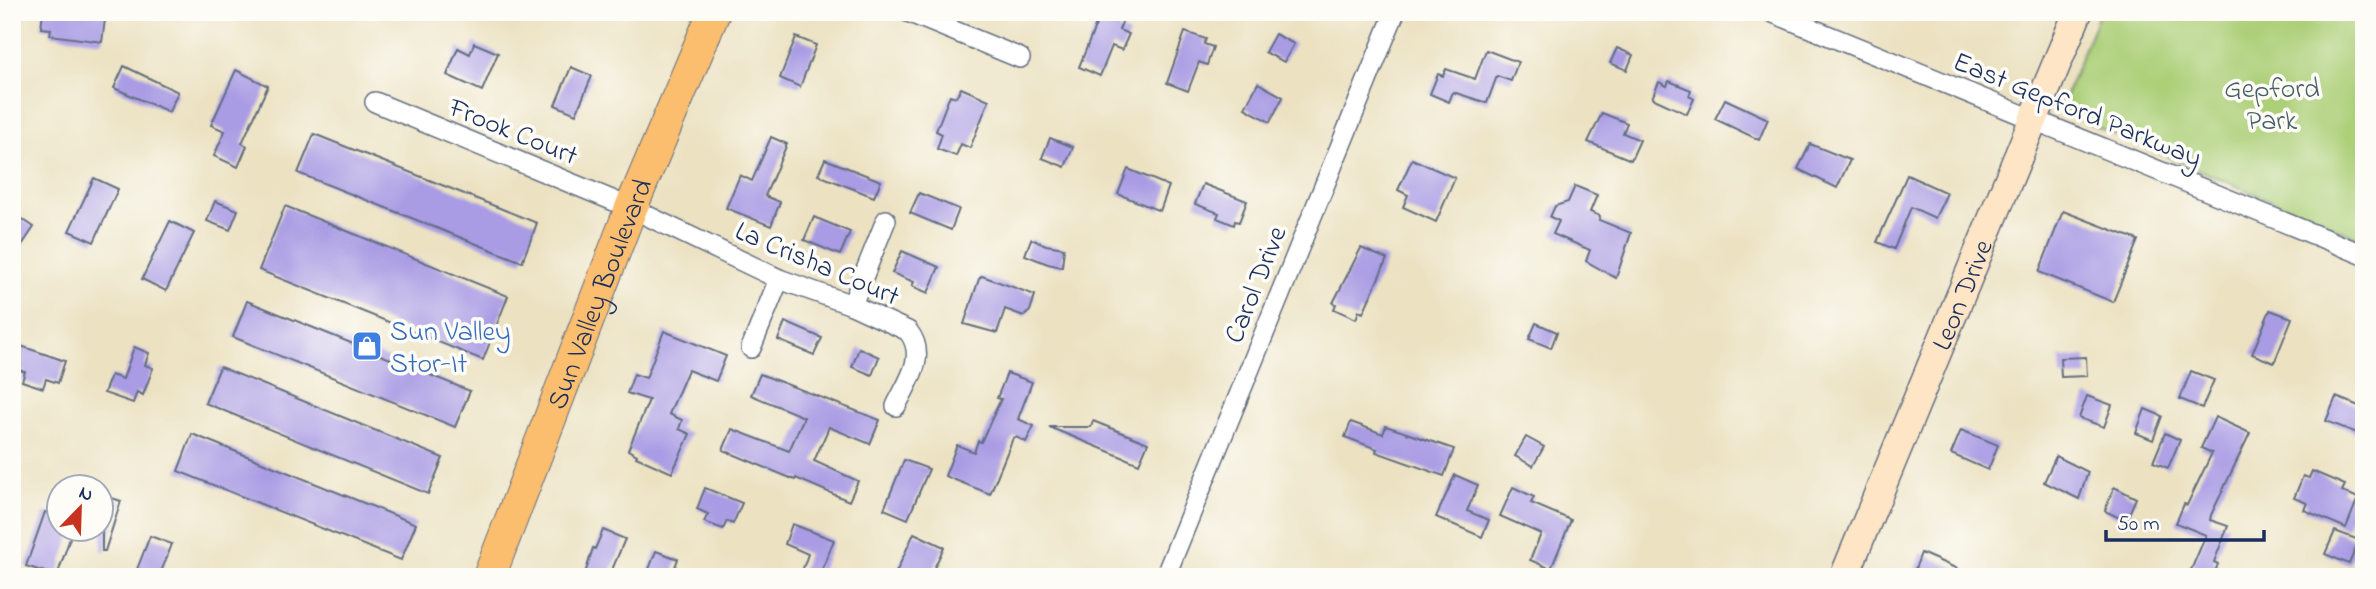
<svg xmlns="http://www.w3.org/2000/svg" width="2376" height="589" font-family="'Indie Flower',sans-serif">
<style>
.park{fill:#accf77;stroke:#647f6a;stroke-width:2}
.building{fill:#a99be4}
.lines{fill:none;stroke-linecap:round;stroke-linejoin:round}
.street-casing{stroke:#646e81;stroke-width:22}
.secondary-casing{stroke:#646e81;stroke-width:31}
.primary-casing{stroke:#646e81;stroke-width:34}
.street{stroke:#fff;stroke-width:19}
.secondary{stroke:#fde5c5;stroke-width:28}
.primary{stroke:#fabe6e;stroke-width:32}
.labels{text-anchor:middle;stroke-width:7;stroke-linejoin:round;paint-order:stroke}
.park-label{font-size:28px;fill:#465f66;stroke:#fdfcf7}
.street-label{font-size:28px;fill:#1b2f5e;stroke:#fdfcf7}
.shop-label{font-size:28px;fill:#366cbe;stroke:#fdfcf7;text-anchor:start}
</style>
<rect width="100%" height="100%" fill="#fdfcf7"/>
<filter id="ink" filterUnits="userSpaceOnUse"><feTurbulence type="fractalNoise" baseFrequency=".0143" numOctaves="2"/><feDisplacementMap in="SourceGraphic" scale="14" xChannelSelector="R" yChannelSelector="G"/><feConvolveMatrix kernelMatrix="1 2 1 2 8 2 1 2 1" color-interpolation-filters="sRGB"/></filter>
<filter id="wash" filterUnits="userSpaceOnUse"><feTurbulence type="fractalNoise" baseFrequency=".00686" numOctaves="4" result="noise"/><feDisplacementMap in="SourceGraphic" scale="28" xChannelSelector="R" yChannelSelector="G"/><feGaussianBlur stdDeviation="1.57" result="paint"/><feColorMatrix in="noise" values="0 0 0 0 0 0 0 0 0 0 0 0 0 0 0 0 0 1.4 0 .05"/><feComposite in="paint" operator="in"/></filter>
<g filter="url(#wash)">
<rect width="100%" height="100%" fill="#ece2c2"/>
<polygon class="park" points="2100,12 2364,12 2364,240 2059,111"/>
<g id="blocks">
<g class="building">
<polygon points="43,12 106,12 102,42 50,35 51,29 41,28"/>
<polygon points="1101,12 1126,12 1119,30 1129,34 1122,50 1112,46 1100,76 1079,67"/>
<polygon points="1185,32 1206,39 1204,44 1213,47 1207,65 1199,62 1188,91 1167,83"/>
<polygon points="1275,34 1294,44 1284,62 1265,52"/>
<polygon points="796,37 816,45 800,87 780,78"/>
<polygon points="474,43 498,53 482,91 447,75 458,48 470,54"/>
<polygon points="1617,48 1633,55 1627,70 1610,63"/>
<polygon points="1486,50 1518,62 1511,81 1497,76 1487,103 1453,92 1449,102 1430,94 1438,74 1443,76 1446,69 1475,79"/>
<polygon points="124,66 178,92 169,112 114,88"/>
<polygon points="571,67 592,76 576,114 555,105"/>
<polygon points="236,70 268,86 242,143 247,146 238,167 214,156 225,131 211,125"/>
<polygon points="1669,81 1691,90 1689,96 1694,99 1687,114 1652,98 1659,82 1667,86"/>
<polygon points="1258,83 1283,97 1270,122 1245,108"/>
<polygon points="961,88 989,100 970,148 961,144 956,156 937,149 942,134 936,131 950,95 956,97"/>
<polygon points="1725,99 1768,119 1759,140 1715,119"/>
<polygon points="1602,113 1627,123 1623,133 1640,140 1631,160 1588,142"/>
<polygon points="314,134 537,223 522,262 298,173"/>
<polygon points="771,137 787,144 765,196 780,202 771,226 726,208 740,175 752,181"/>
<polygon points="1050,138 1073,147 1065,167 1042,158"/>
<polygon points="1810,144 1850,160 1837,188 1798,169"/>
<polygon points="825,159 881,181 874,197 818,175"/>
<polygon points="1412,159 1455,178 1436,222 1403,207 1408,195 1398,190"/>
<polygon points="1128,169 1169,186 1160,211 1118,194"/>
<polygon points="1907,175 1947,193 1935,218 1911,207 1894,249 1877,242"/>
<polygon points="94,178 118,189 94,242 69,231"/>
<polygon points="1203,184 1247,201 1239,222 1235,221 1234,225 1217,218 1219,213 1195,204"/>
<polygon points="1575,186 1597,195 1590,212 1600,216 1599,220 1631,233 1616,278 1586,261 1590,250 1553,234 1559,221 1550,217 1555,206 1568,202"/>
<polygon points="919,193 959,209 951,230 910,213"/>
<polygon points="215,201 238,210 230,230 207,221"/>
<polygon points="285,206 508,296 483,360 259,270"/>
<polygon points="2063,211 2138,240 2113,302 2039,272"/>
<polygon points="12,212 34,227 12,260"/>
<polygon points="814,217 850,232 840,255 804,240"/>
<polygon points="170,221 194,233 166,291 142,279"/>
<polygon points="1031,239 1046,245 1064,248 1062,267 1048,264 1025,255"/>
<polygon points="1361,248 1387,259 1363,313 1359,311 1356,319 1334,309 1336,304 1333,303"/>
<polygon points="902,251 939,267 928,293 912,286 914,282 892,273"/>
<polygon points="982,276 1035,295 1030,311 1024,316 1005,309 997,333 964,324 979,279"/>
<polygon points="247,301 470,391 455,427 233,337"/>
<polygon points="2270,310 2292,318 2274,363 2252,354"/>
<polygon points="785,322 822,338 814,355 778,340"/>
<polygon points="1536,323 1557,332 1551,348 1529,339"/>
<polygon points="664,331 726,356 716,381 688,370 669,414 682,420 679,429 690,434 672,473 636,457 637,455 628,450 649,400 627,393 634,374 646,378"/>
<polygon points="12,343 65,361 58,383 46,379 43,388 22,381 25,372 12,367"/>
<polygon points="134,347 149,353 145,365 153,368 143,395 137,392 133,403 104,393 111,375 123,379"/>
<polygon points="859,348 879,357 872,375 852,367"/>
<polygon points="2086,357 2087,376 2061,377 2060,358"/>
<polygon points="220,367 443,458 428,494 205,403"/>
<polygon points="2191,371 2214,380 2202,408 2180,399"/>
<polygon points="1007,373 1032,382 1018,419 1034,426 1026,442 1016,437 1013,438 990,494 945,476 957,445 974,452 978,441 981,442 1001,399 997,398"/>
<polygon points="760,374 880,420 870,444 829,427 814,461 858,481 849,501 796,478 795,480 723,450 732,429 789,451 804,417 751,395"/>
<polygon points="2087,396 2112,405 2104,427 2079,418"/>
<polygon points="2336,397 2364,408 2364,416 2357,433 2326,421"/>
<polygon points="2145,409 2162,416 2153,440 2136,433"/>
<polygon points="2215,417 2250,433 2211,515 2210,520 2228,526 2214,562 2218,564 2213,577 2188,577 2206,535 2176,523 2184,504 2187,505 2212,453 2201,448"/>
<polygon points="1093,421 1148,443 1139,464 1049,427 1091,427"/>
<polygon points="1351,422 1383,434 1386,426 1454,449 1444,476 1376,452 1377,449 1345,437"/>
<polygon points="1961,430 1998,445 1988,470 1951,454"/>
<polygon points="2165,433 2180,440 2168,468 2153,462"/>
<polygon points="192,434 416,524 401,560 178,471"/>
<polygon points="1526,437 1544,447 1533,466 1515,456"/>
<polygon points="2056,456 2088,472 2079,499 2044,482"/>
<polygon points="904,460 929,469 908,519 884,509"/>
<polygon points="2312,471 2345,485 2342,491 2358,498 2346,528 2304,510 2307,503 2294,498 2303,476 2309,478"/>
<polygon points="1455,475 1478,485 1467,511 1489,520 1482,537 1436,517"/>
<polygon points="1513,487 1534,497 1531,503 1571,520 1551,569 1530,560 1541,534 1500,516"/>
<polygon points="2114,487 2136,498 2126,521 2105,511"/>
<polygon points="705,488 742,503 733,524 727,521 723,529 704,522 708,514 697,509"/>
<polygon points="102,495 121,501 105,551 102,551"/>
<polygon points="45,512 60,517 60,529 73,529 57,576 26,566"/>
<polygon points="792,524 834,540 819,577 800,577 808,554 785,544"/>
<polygon points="603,530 625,539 609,577 584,577 593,548 595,549"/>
<polygon points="2335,531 2359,540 2349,564 2325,554"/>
<polygon points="914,533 944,547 930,577 894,577"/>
<polygon points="150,536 172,544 159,577 134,577"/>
<polygon points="656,551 678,559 671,577 646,577"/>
<polygon points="1921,553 1976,577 1912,577"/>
</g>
</g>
</g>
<g filter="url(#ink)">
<use href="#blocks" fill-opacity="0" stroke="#646e81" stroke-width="2"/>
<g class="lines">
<g class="street-casing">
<g id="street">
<polyline points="908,12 1020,58"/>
<polyline points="1771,12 2364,255"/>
<path d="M375,102L631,208L779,279L852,305L908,331C928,356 908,381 896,406"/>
<polyline points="852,305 886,220"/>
<polyline points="751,348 779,279"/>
<polyline points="1165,577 1395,12"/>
</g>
</g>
<g class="secondary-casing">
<g id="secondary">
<path id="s1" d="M1844,577L2078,12"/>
</g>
</g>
<g class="primary-casing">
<g id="primary">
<path id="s2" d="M489,577L631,208L714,12"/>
</g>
</g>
<use href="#street" class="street"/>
<use href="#secondary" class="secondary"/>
<use href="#primary" class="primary"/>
</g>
</g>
<defs>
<g id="shop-square" transform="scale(1.575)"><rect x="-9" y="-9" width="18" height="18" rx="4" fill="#3f7fe0" stroke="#fdfcf7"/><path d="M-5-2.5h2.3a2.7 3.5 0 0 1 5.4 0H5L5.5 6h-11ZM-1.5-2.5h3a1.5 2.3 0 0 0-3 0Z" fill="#fff"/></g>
</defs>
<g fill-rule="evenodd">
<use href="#shop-square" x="367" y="346"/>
</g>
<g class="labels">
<g class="park-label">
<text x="2272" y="97">Gepford<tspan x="2272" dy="32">Park</tspan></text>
</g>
<g class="street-label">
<text transform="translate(2078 108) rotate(22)" y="10">East Gepford Parkway</text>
<text transform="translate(514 130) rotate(22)" y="10">Frook Court</text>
<text transform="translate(818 262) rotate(23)" y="10">La Crisha Court</text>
<text transform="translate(1254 284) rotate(-68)" y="10">Carol Drive</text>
<text dy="10" stroke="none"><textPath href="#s2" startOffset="304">Sun Valley Boulevard</textPath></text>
<text dy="10" stroke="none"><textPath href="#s1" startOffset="306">Leon Drive</textPath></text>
</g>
<g class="shop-label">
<text x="390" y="340">Sun Valley<tspan x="390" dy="32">Stor-It</tspan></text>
</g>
</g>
<rect width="2376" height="589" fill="none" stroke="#fdfcf7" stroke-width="42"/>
<g transform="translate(80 508) rotate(23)"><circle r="33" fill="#fdfcf7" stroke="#a3aaba" stroke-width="2"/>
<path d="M0-5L12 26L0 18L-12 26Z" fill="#c8321e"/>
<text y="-10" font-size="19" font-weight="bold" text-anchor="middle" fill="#1b2f5e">N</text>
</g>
<path d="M2106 530v10h158v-10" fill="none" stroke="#1b2f5e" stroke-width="3.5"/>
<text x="2117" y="530" font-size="21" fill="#1b2f5e" stroke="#fdfcf7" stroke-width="5" paint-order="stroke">50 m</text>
</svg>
